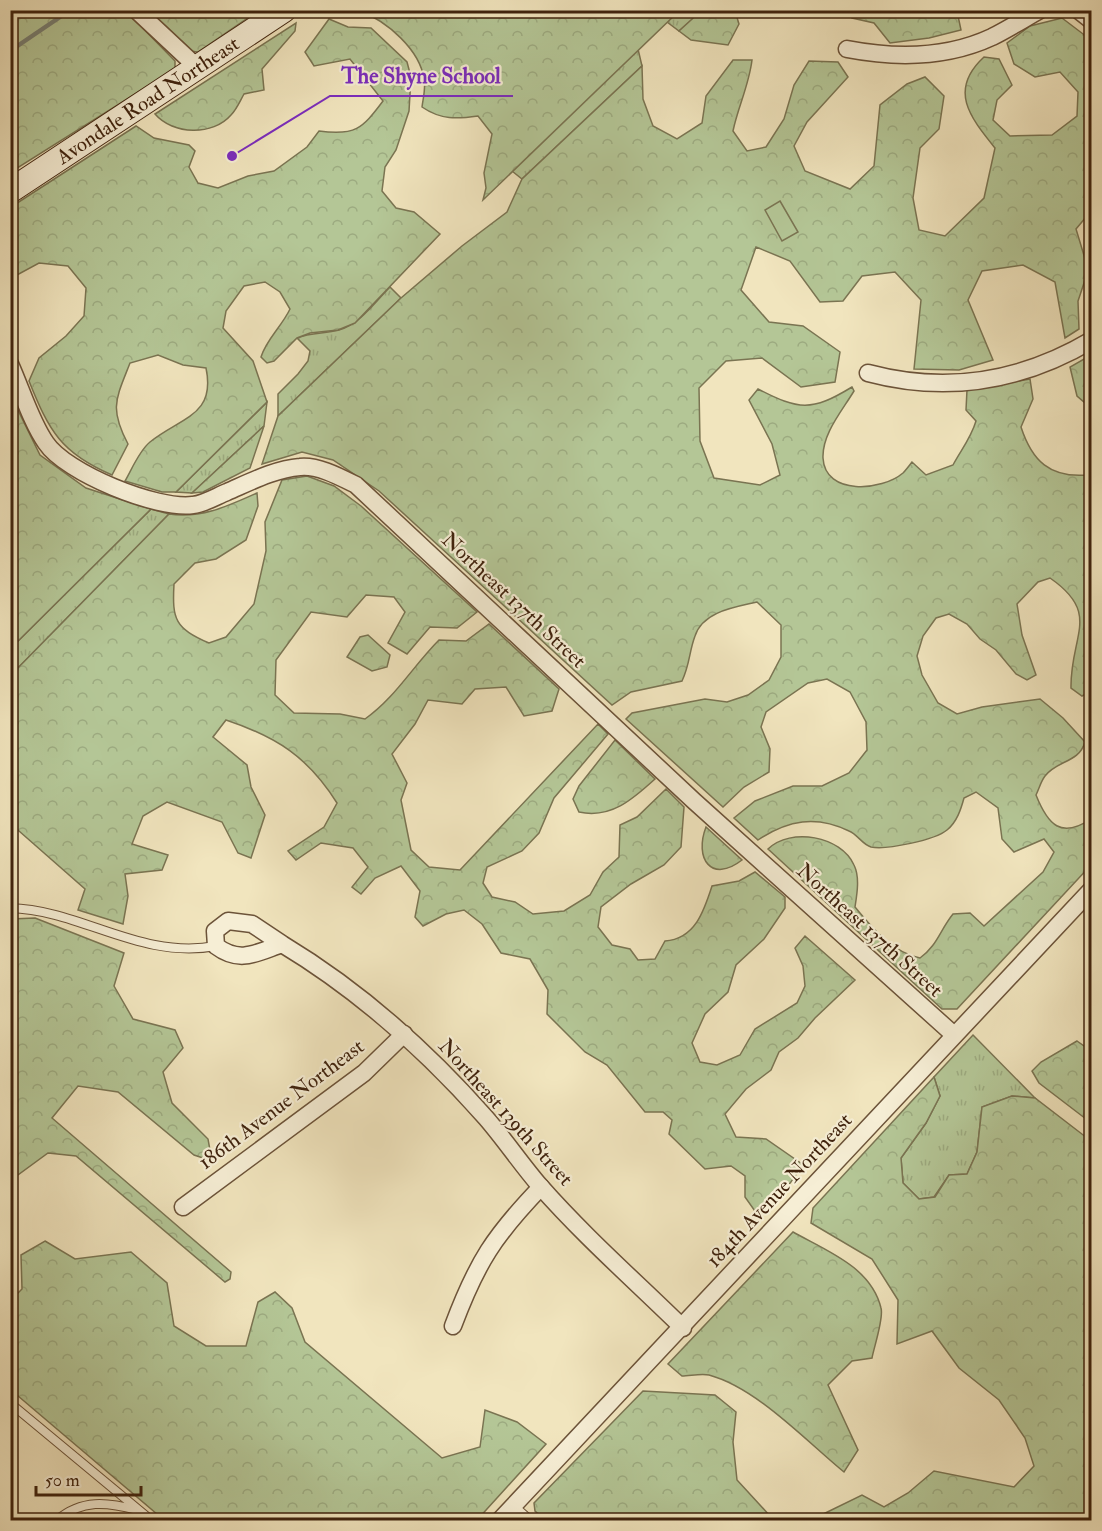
<svg xmlns="http://www.w3.org/2000/svg" width="1102" height="1531" font-family="'IM FELL Double Pica',serif">
<style>
.grass{fill:url(#grass-tufts);stroke:#7a7452;stroke-width:1.5}
.forest{fill:url(#forest-crowns);stroke:#7a7452;stroke-width:1.5}
.pitch{fill:#b4c696;stroke:#7a7452;stroke-width:1.5}
.lines{fill:none;stroke-linecap:round;stroke-linejoin:round}
.stream{stroke:#777f74;stroke-width:4.5}
.service-casing{stroke:#6c5339;stroke-width:10}
.minor-casing{stroke:#6c5339;stroke-width:19}
.secondary-casing{stroke:#3f220d;stroke-width:26}
.service{stroke:#f6eed5;stroke-width:8}
.minor{stroke:#f6eed5;stroke-width:16}
.secondary{stroke:#f6eed5;stroke-width:24}
.labels{text-anchor:middle;stroke-width:4.5;stroke-linejoin:round;paint-order:stroke}
.street-label{font-size:21px;fill:#3f220d;stroke:#f6eed5}
.leader{fill:none;stroke:#7b2cbf;stroke-width:2}
.callout-dot{fill:#7b2cbf;stroke:#f6eed5;stroke-width:2}
.callout-label{font-size:22px;text-anchor:middle;font-weight:bold;fill:#7b2cbf;stroke:#f6eed5;stroke-width:4.5;stroke-linejoin:round;paint-order:stroke}
</style>
<defs>
<pattern id="grass-tufts" width="24" height="20" patternUnits="userSpaceOnUse" patternTransform="scale(1.5)"><rect width="24" height="20" fill="#b4c696"/><path d="M3 7l-1-3M5 7V3M7 7l1-3M15 17l-1-3M17 17v-4M19 17l1-3" fill="none" stroke="#9caa80"/></pattern>
<pattern id="forest-crowns" width="20" height="18" patternUnits="userSpaceOnUse" patternTransform="scale(1.5)"><rect width="20" height="18" fill="#b4c696"/><path d="M2 6a3 3 0 1 1 6 0M12 15a3 3 0 1 1 6 0" fill="none" stroke="#9caa80"/></pattern>
</defs>
<rect width="100%" height="100%" fill="#f1e5be"/>
<filter id="stains"><feTurbulence type="fractalNoise" baseFrequency=".00333" numOctaves="4"/><feColorMatrix values="0 0 0 0 .2 0 0 0 0 .09 0 0 0 0 .02 0 0 0 .5 -.17"/></filter>
<radialGradient id="worn" r=".72"><stop offset=".6" stop-color="#630" stop-opacity="0"/><stop offset="1" stop-color="#630" stop-opacity=".3"/></radialGradient>
<g class="grass">
<polygon points="679,11 702,11 679,31 667,22"/>
<polygon points="638,49 642,66 522,179 512,171"/>
<path d="M390,287L401,298L278,416V394L298,374L308,361L310,351L297,338C311,332 325,334 339,330C360,324 375,302 390,287Z"/>
<polygon points="267,402 264,426 192,493 176,492"/>
<polygon points="151,509 169,514 11,675 11,648"/>
<polygon points="973,1035 1035,1098 1012,1096 982,1107 977,1152 967,1174 949,1175 934,1197 919,1199 903,1183 901,1158 926,1123 940,1096 934,1077"/>
</g>
<g class="forest">
<polygon points="702,10 735,11 739,24 728,45 691,40 679,31"/>
<polygon points="11,11 126,11 175,61 175,69 11,172"/>
<polygon points="145,11 258,11 198,52 189,51"/>
<path d="M360,11H679L483,200L486,188L484,173L492,134L478,116C457,119 441,120 422,107C423,99 426,88 424,79C420,50 387,21 360,11Z"/>
<polygon points="844,11 957,11 961,30 929,38 890,43 874,23 852,18"/>
<path d="M1062,18L1091,40L1092,210L1076,229L1086,262L1085,280L1078,301L1079,329L1065,338L1055,282L1023,265L982,271L968,300L993,360L959,370L914,369L921,300L895,272L862,276L843,301L820,302L790,261L756,247L741,290L769,322L803,326L840,352L835,382L801,387L762,358L726,361L699,388L700,441L714,478L760,485L780,475L772,444L749,400L758,389C799,410 811,412 852,387L854,391C842,411 822,434 823,458C825,496 882,491 903,473C906,470 909,466 912,462L926,475L953,465C961,450 971,438 976,421L966,410L967,390L1030,379L1033,399L1021,427C1032,461 1050,478 1087,475L1091,470V691L1082,696L1071,688C1070,635 1102,614 1050,578L1038,582L1017,604L1022,635L1036,675L1027,680L1016,674L996,650L980,639L967,624L949,614L936,618L923,636L917,656L922,675L938,703L957,714L982,707L1040,699L1063,718L1085,742C1079,763 1057,760 1045,776C1041,781 1039,789 1036,795C1048,825 1061,839 1091,819V865L957,1009H942L768,849C791,827 841,836 854,865C860,877 857,894 855,907C873,929 892,952 920,958C937,946 940,930 953,914L970,913L984,926L1043,872L1054,852L1044,839L1014,852L1002,839L998,808L976,792L964,798C961,809 957,822 947,830C935,840 887,850 871,847C863,845 857,834 849,831C816,815 788,820 758,840L734,818L755,801L793,786H822L849,773L867,750L866,722L850,692L827,679L808,683L766,712L761,727L770,749L769,772L744,787L723,807L626,719L632,713L705,699L727,702L748,695L769,680L781,657V625L757,602C736,607 703,611 695,636C689,652 690,664 682,681L631,692L612,705L379,491L333,460L302,452L262,464L278,416L401,298L462,246L507,212L522,179L642,66L643,99L653,126L677,139L702,123L706,96L733,60H752C749,85 738,107 733,131L747,151L766,147L784,119L794,85L809,61L838,62L848,77L807,122L794,146L805,171L850,189L874,166L880,105L907,84L925,77L944,96L939,129L920,148L913,198L919,230L945,236L984,198L995,148C970,117 948,90 984,57L999,59L1012,85L997,100L993,120L1010,136L1052,135L1077,116L1078,92L1060,72L1035,77L1014,64L1007,43L1030,26Z"/>
<path d="M329,19L348,27L371,28L407,62L411,77L409,111L396,150L385,167L382,191L396,208L414,212L440,234L355,323L338,330L310,333L297,338L274,361L267,363L261,357C266,340 282,326 290,309L280,292L265,282L244,286L226,311L223,328L253,361L267,402L176,492H162L125,481C132,469 139,451 150,442C181,417 216,416 206,368L183,365L158,355L130,363C116,399 109,408 128,444L112,475C61,453 49,431 29,381L39,358L66,336L84,316L86,288L68,266L39,263L17,275H11V207L136,126L154,138L189,145L195,151L189,167L198,183L218,188L248,176L274,171L307,147L319,131C355,136 362,129 383,101L350,59L314,66L305,52Z"/>
<path d="M296,23L295,31L262,69L264,90L244,94C240,101 237,109 231,115C213,136 173,135 155,114Z"/>
<polygon points="1091,355 1091,408 1077,396 1070,367"/>
<polygon points="10,394 40,455 86,488 151,509 11,648"/>
<polygon points="264,426 250,468 203,492 192,493"/>
<path d="M307,476L334,486L361,506L477,612L457,628L430,627L407,654L388,643L405,612L394,597L366,595L347,617L311,612L276,660L275,695L294,713L340,714L365,719C395,698 413,666 439,640L466,641L489,624L559,689L552,711L524,716L506,687L475,689L462,704L428,700L415,724L392,754L407,783L401,800L411,850L429,867L460,870L598,724L608,734L554,798L539,833L522,851L487,867L483,883L492,897L515,902L533,914L564,911L590,895L603,872L619,857L620,825L637,817L666,789L684,807L681,847L664,865L631,884L601,907L598,927L612,945L630,949L638,960L655,959L665,941C695,939 704,911 712,886L739,881L755,872L785,897V908L764,939L736,965L728,992L705,1014L692,1043L700,1062L717,1065L740,1055L755,1029L797,1003L805,986L803,966L795,948L805,936L855,980L815,1018L798,1038L779,1052L771,1070L746,1089L725,1114L736,1137L766,1139L802,1164C792,1185 775,1201 757,1214L745,1197V1176L731,1166L705,1169L669,1134L672,1120L663,1112H645L607,1065L585,1052L547,1014L548,990L530,959L501,953L482,924L464,910L446,914L423,926L415,917L420,891L401,866L375,878L361,894L352,887L368,867L353,848L321,843L296,860L288,851L324,827L337,803C308,757 277,737 226,720L213,737L247,765L251,787L265,815L251,858L238,853L222,822L167,802L143,816L132,844L168,855L162,870L125,874L128,896L123,924L78,910L85,889L11,824V675L169,514C201,519 228,506 257,493L258,506L246,540L216,559L195,563L174,584C172,620 175,628 209,643L226,637L254,604L266,551L265,522L282,480Z"/>
<polygon points="368,635 390,655 387,667 372,671 347,657 360,637"/>
<path d="M615,740L655,779C633,799 611,819 579,812L573,799L579,786Z"/>
<path d="M706,827L742,860C711,884 694,858 706,827Z"/>
<polygon points="35,918 124,953 114,986 133,1019 175,1030 183,1048 163,1072 172,1103 208,1139 212,1161 194,1155 118,1092 78,1086 52,1118 231,1272 230,1279 225,1282 76,1156 48,1153 11,1180 11,919"/>
<polygon points="1077,1041 1091,1051 1091,1117 1086,1119 1039,1083 1032,1071 1041,1062"/>
<polygon points="934,1077 940,1096 926,1123 901,1158 903,1183 919,1199 935,1197 949,1175 967,1174 977,1152 982,1107 1012,1096 1035,1098 1091,1141 1091,1520 811,1520 862,1495 884,1507 908,1493 934,1471 1014,1487 1034,1466 1025,1438 999,1400 959,1368 932,1331 897,1344 898,1300 872,1259 811,1223 813,1208"/>
<path d="M793,1232C827,1251 871,1267 881,1308C884,1318 874,1347 872,1358L852,1361L828,1385L858,1450L844,1472C806,1441 757,1388 709,1375C701,1373 690,1376 682,1376L668,1364Z"/>
<polygon points="45,1241 75,1259 131,1252 167,1283 174,1326 206,1346 246,1346 258,1302 275,1292 292,1308 305,1342 442,1458 480,1447 485,1410 517,1422 546,1444 477,1520 164,1520 11,1390 11,1300 22,1289 21,1255"/>
<polygon points="643,1391 715,1395 736,1412 733,1442 737,1480 771,1517 769,1520 546,1520 535,1511 534,1503"/>
</g>
<polygon class="pitch" points="780,201 798,232 782,241 765,210"/>
<g class="lines">
<polyline class="stream" points="10,51 63,15 78,10"/>
<g class="service-casing">
<g id="service">
<path d="M10,908C82,910 140,960 216,946"/>
<polyline points="10,1403 151,1520"/>
<polyline points="514,1506 530,1520"/>
<path d="M57,1520C82,1499 107,1502 137,1510"/>
</g>
</g>
<g class="minor-casing">
<g id="minor">
<polyline points="136,10 198,68"/>
<polyline points="1078,10 1092,21"/>
<path d="M847,49C894,58 947,58 992,37C1008,29 1024,19 1040,10"/>
<path d="M10,364C21,388 31,422 46,443C66,473 157,510 193,505C204,504 217,496 227,492C250,482 275,469 300,467C318,465 340,477 356,485L694,801L953,1034"/>
<path d="M868,373C947,394 1021,382 1092,340"/>
<path d="M282,944L252,924L228,921L215,931L216,946C240,964 256,953 282,944C360,991 426,1050 486,1118C505,1140 521,1164 540,1186C584,1236 635,1281 683,1328"/>
<polyline points="183,1207 364,1073 404,1034"/>
<path d="M453,1326C477,1262 494,1236 541,1187"/>
<polyline points="500,1520 1092,889"/>
</g>
</g>
<g class="secondary-casing">
<g id="secondary">
<path id="s1" d="M10,191L284,10"/>
</g>
</g>
<use href="#service" class="service"/>
<use href="#minor" class="minor"/>
<use href="#secondary" class="secondary"/>
</g>
<g class="labels">
<g class="street-label">
<text dy="7" stroke="none"><textPath href="#s1" startOffset="165">Avondale Road Northeast</textPath></text>
<text transform="translate(514 600) rotate(43)" y="7">Northeast 137th Street</text>
<text transform="translate(870 930) rotate(42)" y="7">Northeast 137th Street</text>
<text transform="translate(281 1104) rotate(-37)" y="7">186th Avenue Northeast</text>
<text transform="translate(506 1112) rotate(48)" y="7">Northeast 139th Street</text>
<text transform="translate(779 1190) rotate(-47)" y="7">184th Avenue Northeast</text>
</g>
</g>
<path class="leader" d="M232 156L330 96H513"/>
<circle class="callout-dot" cx="232" cy="156" r="6"/>
<g class="callout-label">
<text x="421" y="83">The Shyne School</text>
</g>
<rect width="1102" height="1531" fill="none" stroke="#f1e5be" stroke-width="36"/>
<rect x="12" y="12" width="1078" height="1507" fill="none" stroke="#3f220d" stroke-width="3"/>
<rect x="18" y="18" width="1066" height="1495" fill="none" stroke="#3f220d" stroke-width="1.5"/>
<path d="M36 1486v9h105v-9" fill="none" stroke="#3f220d" stroke-width="3"/>
<text x="45" y="1486" font-size="18" fill="#3f220d" stroke="#f6eed5" stroke-width="4.5" paint-order="stroke">50 m</text>
<rect width="100%" height="100%" filter="url(#stains)"/>
<rect width="100%" height="100%" fill="url(#worn)"/>
</svg>
